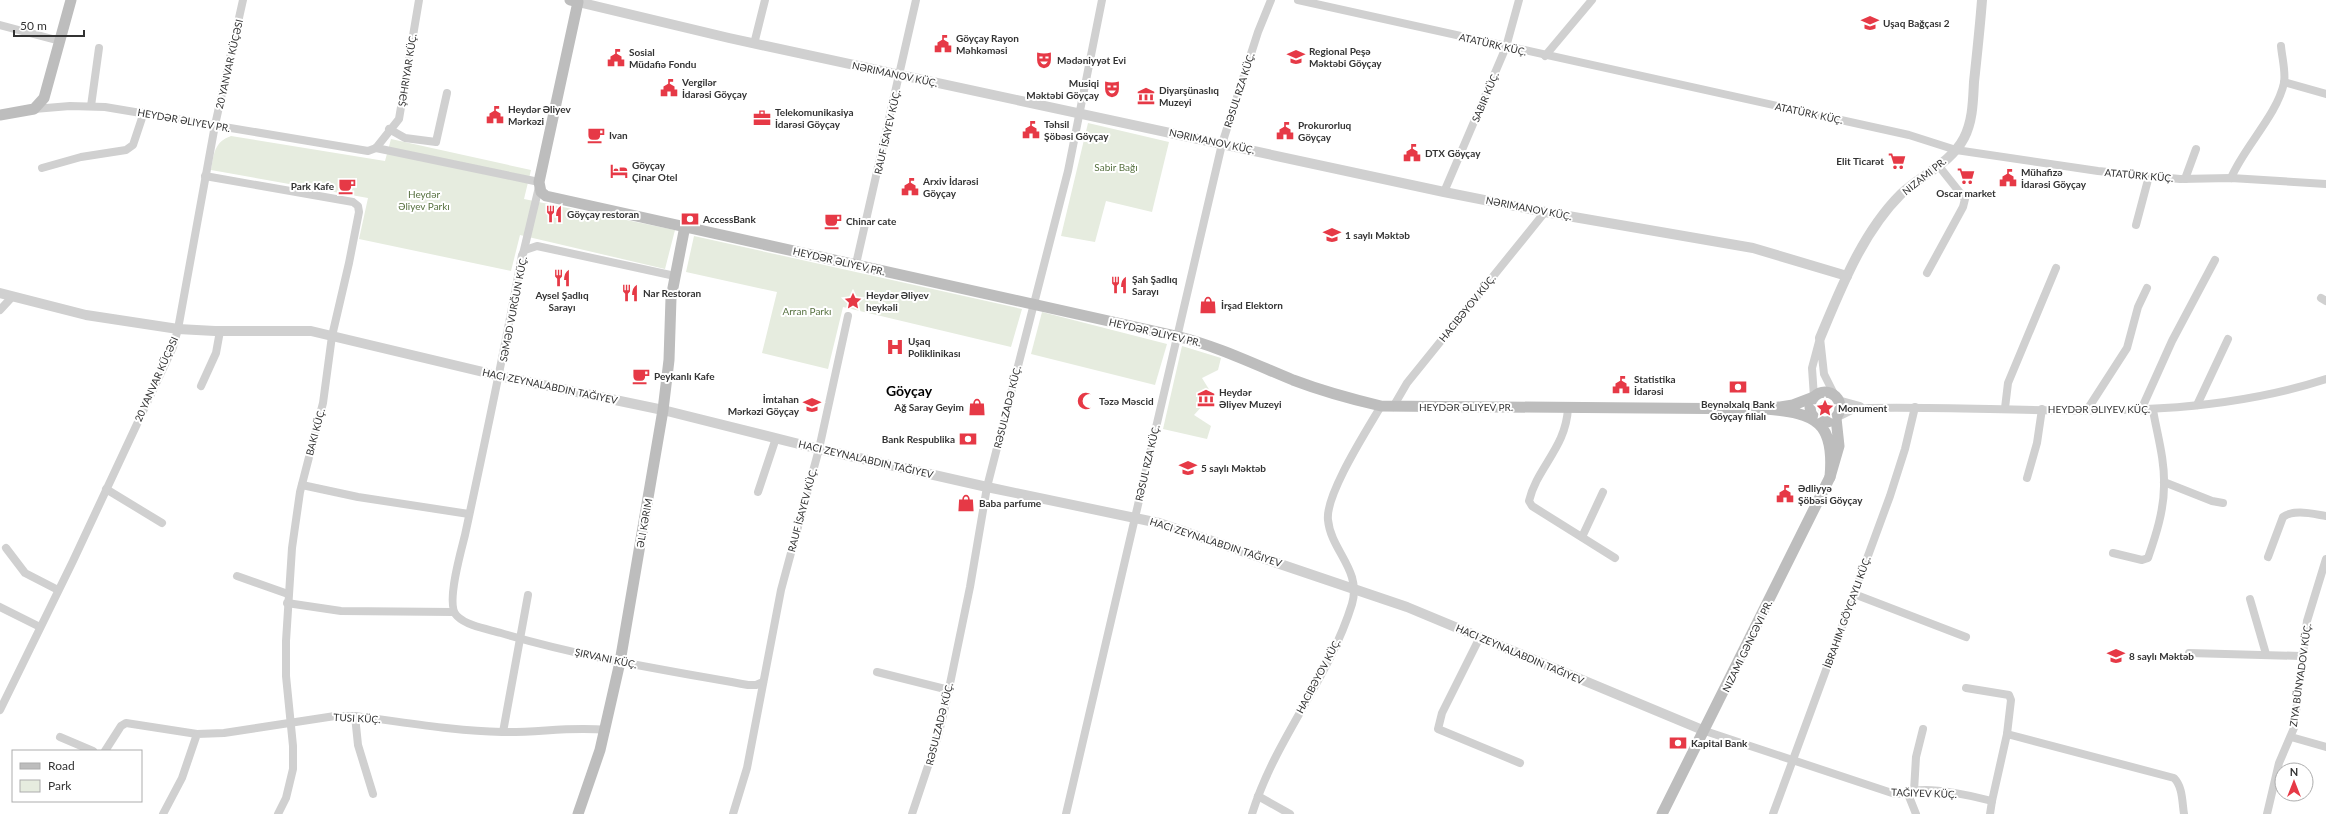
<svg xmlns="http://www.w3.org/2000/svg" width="2326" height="814" font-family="Lato,sans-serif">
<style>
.green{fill:#e6ecdf}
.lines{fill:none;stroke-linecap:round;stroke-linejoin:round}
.minor{stroke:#d0d0d0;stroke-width:8}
.tertiary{stroke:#d0d0d0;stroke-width:10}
.secondary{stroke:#bdbdbd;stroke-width:11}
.labels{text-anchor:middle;stroke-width:4;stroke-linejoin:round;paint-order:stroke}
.poi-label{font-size:10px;font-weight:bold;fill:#333;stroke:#fff;text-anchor:start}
.street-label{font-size:10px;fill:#333;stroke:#fff}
.park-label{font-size:10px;fill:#56703f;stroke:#fff}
.district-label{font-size:14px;font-weight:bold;fill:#000;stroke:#fff}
</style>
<rect width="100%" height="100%" fill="#fff"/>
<g class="green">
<polygon points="1088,123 1169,142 1152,212 1106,201 1095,242 1061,236"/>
<path d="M231,136L385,161L391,139L531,170L524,199L675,230L665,269L520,235L511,271L359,239L368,198L211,170C214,154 214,142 231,136Z"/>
<polygon points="694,236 1022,309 1011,347 843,307 828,369 762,353 777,292 686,272"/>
<polygon points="1042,312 1167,344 1155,385 1031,354"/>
<polygon points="1182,346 1221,358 1218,370 1202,378 1210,391 1198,395 1203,405 1194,415 1211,426 1207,439 1163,429"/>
<circle cx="1825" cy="408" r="7"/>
</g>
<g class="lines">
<g class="minor">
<polyline points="1298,0 1909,135 1956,150 2098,171 2180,179 2231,178 2326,184"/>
<polyline points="0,25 60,41"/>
<polyline points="754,44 765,0"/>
<polyline points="1545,56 1592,0"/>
<polyline points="2284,82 2326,94"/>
<polyline points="91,106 99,48"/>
<polyline points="34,109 70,106 105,107 368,151 376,148 399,119 419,0"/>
<polyline points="389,129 405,138 436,142 447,93"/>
<polyline points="376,148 539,182"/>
<polyline points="42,168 81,157 126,150 133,145 144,112"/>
<polyline points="205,176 353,202 358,206 359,212 349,263 332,336 323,403 300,492 292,548 286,641 286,676 293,746 293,769 286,798 278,814"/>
<path d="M2231,178C2244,147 2277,115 2284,83C2286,72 2282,58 2281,46"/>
<polyline points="2185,179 2196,149"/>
<polyline points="1444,192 1506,47 1519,0"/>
<polyline points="2136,225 2149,176"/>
<polyline points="523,254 539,187"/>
<polyline points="856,264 916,0"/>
<polyline points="1927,273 1963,207 1965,199 1938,165"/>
<path d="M675,276L537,246L525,250L522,255C505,349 485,442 465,535C461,551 445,606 457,616C467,626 487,629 501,633C581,657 665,670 748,685H756L763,682"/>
<polyline points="2321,298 2326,301"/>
<polyline points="0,310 12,297"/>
<polyline points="201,386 216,353 220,331"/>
<polyline points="1814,397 1812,368 1820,338 1824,374 1835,396"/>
<polyline points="1838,400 1860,406"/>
<polyline points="2197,405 2228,339"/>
<polyline points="1393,407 1407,383 1545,212"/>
<path d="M1568,408C1566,448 1537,467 1529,501L1532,506L1615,558"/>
<polyline points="2005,408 2008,383 2056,268"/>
<polyline points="2087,410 2127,348 2138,307 2147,288"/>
<polyline points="2141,410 2172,341 2215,260"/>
<path d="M1836,418L1852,410L1869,408C2021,405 2179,427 2326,379"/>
<polyline points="2027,478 2037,443 2042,409"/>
<polyline points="2164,482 2212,501 2223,503"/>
<polyline points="302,485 358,497 469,514"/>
<polyline points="106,489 162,523"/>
<polyline points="758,492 776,438"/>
<polyline points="1582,537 1603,492"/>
<polyline points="6,548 25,573 58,590"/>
<path d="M2113,553L2142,560L2148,558C2156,535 2164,510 2164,486C2165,460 2157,434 2153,410"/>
<path d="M2268,557L2283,517C2294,509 2313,514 2326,516"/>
<polyline points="237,576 288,594"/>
<polyline points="1854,594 1966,637"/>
<polyline points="2250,599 2266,654"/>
<polyline points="287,603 341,611 453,612"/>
<polyline points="0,607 40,627"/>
<polyline points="1480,637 1442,713 1438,729 1520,763"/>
<polyline points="2189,653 2301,656"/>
<polyline points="877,672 949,690"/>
<polyline points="1966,688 2009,695 2011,700 2007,734"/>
<polyline points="0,710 73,561 173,347 178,329 215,125 243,0"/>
<polyline points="355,716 358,745 373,794"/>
<path d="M1705,731L1895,794C1902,794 1907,793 1914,791C1933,787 1973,796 1992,801L2007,734L2174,778C2183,787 2182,802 2184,814"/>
<polyline points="503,732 528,595"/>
<polyline points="60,737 93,751"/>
<polyline points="2291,737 2326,747"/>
<polyline points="105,751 121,726 126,723 197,734"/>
<polyline points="1914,791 1916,757 1923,729"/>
<polyline points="1908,794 1916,814"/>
<polyline points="1258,796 1290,814"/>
<path d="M163,814L182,778L197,734L224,733L335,716H355C404,722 453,731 502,732C537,733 571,726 606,730"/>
<polyline points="733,814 747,768 781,590 819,449 848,316"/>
<polyline points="912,814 938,736 946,703 970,587 987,487 1068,171 1102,0"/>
<polyline points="1066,814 1222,144 1258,32 1271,0"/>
<path d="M1252,814C1275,739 1329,679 1352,604C1362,570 1331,551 1328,520C1325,495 1367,430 1381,406"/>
<polyline points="1773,814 1890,496 1905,449 1915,407"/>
<polyline points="1990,814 1992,801"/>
<polyline points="2267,814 2279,763 2294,728 2307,621 2326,559"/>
</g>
<g class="tertiary">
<polyline points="578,2 729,38 1444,192 1545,212 1753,248 1847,276"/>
<polyline points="0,293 86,315 178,329 215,331 311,331 500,376 663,410 819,449 987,487 1159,523 1407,607 1705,731"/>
<path d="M1820,338C1841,288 1862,233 1901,194C1921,175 1951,163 1964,138C1973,121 1973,100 1974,82C1977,54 1980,27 1982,0"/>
</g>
<g class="secondary">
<path d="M570,0L578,2L539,182L541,192L546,196L1176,336C1217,346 1254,364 1293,380C1322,391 1351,399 1381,406L1766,409"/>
<polyline points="0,115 34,109 44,98 71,0"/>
<circle cx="1825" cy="407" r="15"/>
<path d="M1814,397L1793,405L1766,409C1816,413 1835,422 1830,477L1839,446L1836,418"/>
<polyline points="578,814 600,750 620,662 663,410 669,360 671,298 685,226"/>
<polyline points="1662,814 1830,477"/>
</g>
</g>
<defs>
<g id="school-bare" transform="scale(1.38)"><path d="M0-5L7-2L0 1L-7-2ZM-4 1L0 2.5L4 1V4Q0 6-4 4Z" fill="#e63946" stroke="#fff" stroke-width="2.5" paint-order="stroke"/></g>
<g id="civic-bare" transform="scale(1.38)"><path d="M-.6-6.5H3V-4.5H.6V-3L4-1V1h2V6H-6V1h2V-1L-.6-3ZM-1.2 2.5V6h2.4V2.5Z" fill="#e63946" stroke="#fff" stroke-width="2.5" paint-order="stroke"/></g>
<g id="university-bare" transform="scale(1.38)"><path d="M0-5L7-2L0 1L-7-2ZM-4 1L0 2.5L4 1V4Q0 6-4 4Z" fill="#e63946" stroke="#fff" stroke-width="2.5" paint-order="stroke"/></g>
<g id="theatre-bare" transform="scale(1.38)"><path d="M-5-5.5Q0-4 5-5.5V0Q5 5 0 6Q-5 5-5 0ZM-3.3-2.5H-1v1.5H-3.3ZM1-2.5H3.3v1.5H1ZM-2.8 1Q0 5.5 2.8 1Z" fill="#e63946" stroke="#fff" stroke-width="2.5" paint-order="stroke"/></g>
<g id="museum-bare" transform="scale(1.38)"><path d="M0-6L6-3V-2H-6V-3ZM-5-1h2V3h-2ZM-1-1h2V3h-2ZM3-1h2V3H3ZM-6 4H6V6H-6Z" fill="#e63946" stroke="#fff" stroke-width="2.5" paint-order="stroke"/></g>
<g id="office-bare" transform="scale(1.38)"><path d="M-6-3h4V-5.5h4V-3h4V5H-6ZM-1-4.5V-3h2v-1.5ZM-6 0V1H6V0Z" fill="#e63946" stroke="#fff" stroke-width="2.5" paint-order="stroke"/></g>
<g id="cafe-bare" transform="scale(1.38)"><path d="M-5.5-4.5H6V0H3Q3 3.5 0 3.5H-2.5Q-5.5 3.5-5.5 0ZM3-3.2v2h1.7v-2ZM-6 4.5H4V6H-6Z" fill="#e63946" stroke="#fff" stroke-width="2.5" paint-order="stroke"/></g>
<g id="supermarket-bare" transform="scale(1.38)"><path d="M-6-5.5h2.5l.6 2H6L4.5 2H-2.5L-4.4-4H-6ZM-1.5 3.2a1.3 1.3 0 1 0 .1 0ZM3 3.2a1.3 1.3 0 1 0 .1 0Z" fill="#e63946" stroke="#fff" stroke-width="2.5" paint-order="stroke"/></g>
<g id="hotel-bare" transform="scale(1.38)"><path d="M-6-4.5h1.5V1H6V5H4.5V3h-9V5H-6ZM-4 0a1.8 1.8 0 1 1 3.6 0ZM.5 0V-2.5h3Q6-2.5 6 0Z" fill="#e63946" stroke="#fff" stroke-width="2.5" paint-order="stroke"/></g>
<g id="restaurant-bare" transform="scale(1.38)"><path d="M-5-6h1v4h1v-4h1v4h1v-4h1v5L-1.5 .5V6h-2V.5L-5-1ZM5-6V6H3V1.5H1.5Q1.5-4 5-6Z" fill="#e63946" stroke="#fff" stroke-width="2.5" paint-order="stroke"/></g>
<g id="bank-bare" transform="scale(1.38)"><path d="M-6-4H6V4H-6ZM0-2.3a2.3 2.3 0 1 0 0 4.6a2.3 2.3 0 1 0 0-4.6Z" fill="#e63946" stroke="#fff" stroke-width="2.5" paint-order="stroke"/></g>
<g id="sight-bare" transform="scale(1.38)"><path d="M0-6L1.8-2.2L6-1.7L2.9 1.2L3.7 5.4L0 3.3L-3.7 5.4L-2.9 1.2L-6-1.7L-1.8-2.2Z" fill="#e63946" stroke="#fff" stroke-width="2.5" paint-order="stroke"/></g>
<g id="shop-bare" transform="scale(1.38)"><path d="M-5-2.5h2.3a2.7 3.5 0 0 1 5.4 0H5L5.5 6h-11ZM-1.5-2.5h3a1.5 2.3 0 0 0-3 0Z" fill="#e63946" stroke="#fff" stroke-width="2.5" paint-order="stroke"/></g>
<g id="hospital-bare" transform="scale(1.38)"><path d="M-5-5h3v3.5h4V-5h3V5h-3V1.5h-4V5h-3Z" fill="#e63946" stroke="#fff" stroke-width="2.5" paint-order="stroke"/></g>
<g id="mosque-bare" transform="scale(1.38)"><path d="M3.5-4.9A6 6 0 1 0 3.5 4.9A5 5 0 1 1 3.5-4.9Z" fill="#e63946" stroke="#fff" stroke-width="2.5" paint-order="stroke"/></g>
</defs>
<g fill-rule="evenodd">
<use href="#school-bare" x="1870" y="23"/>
<use href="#civic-bare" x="943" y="44"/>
<use href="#university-bare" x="1296" y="57"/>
<use href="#civic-bare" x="616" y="58"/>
<use href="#theatre-bare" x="1044" y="60"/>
<use href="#civic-bare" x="669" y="88"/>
<use href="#theatre-bare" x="1112" y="89"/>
<use href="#museum-bare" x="1146" y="96"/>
<use href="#civic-bare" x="495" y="115"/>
<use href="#office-bare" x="762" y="118"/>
<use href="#civic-bare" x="1031" y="130"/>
<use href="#civic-bare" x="1285" y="131"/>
<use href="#cafe-bare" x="596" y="135"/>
<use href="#civic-bare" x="1412" y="153"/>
<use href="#supermarket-bare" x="1897" y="161"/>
<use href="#hotel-bare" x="619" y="171"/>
<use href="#supermarket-bare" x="1966" y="176"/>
<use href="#civic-bare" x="2008" y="178"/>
<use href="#cafe-bare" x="347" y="186"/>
<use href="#civic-bare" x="910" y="187"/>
<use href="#restaurant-bare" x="554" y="214"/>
<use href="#bank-bare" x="690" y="219"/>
<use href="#cafe-bare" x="833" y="221"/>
<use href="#school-bare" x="1332" y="235"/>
<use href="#restaurant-bare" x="562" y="278"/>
<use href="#restaurant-bare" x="1119" y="285"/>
<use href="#restaurant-bare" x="630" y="293"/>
<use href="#sight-bare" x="853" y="301"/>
<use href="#shop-bare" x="1208" y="305"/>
<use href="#hospital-bare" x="895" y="347"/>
<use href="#cafe-bare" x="641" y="376"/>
<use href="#civic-bare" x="1621" y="385"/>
<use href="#bank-bare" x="1738" y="387"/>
<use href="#museum-bare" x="1206" y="398"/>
<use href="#mosque-bare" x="1086" y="401"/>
<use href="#university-bare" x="812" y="405"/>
<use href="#shop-bare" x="977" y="407"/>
<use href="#sight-bare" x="1825" y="408"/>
<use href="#bank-bare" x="968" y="439"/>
<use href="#school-bare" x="1188" y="468"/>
<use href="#civic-bare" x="1785" y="494"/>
<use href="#shop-bare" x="966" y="503"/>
<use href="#school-bare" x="2116" y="656"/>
<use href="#bank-bare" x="1678" y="743"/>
</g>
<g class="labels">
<g class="poi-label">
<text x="1883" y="27">Uşaq Bağçası 2</text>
<text x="956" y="42">Göyçay Rayon<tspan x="956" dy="12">Məhkəməsi</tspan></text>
<text x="1309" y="55">Regional Peşə<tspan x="1309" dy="12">Məktəbi Göyçay</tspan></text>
<text x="629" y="56">Sosial<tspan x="629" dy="12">Müdafiə Fondu</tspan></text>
<text x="1057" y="64">Mədəniyyət Evi</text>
<text x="682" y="86">Vergilər<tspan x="682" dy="12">İdarəsi Göyçay</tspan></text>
<text x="1099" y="87" text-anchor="end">Musiqi<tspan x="1099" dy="12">Məktəbi Göyçay</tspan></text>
<text x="1159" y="94">Diyarşünaslıq<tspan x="1159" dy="12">Muzeyi</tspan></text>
<text x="508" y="113">Heydər Əliyev<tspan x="508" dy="12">Mərkəzi</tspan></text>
<text x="775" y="116">Telekomunikasiya<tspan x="775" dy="12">İdarəsi Göyçay</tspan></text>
<text x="1044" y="128">Təhsil<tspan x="1044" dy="12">Şöbəsi Göyçay</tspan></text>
<text x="1298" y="129">Prokurorluq<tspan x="1298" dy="12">Göyçay</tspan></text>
<text x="609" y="139">Ivan</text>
<text x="1425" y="157">DTX Göyçay</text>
<text x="1884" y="165" text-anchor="end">Elit Ticarət</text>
<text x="632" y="169">Göyçay<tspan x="632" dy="12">Çinar Otel</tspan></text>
<text x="2021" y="176">Mühafizə<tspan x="2021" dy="12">İdarəsi Göyçay</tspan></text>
<text x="923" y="185">Arxiv İdarəsi<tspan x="923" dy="12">Göyçay</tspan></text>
<text x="334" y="190" text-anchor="end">Park Kafe</text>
<text x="1966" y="197" text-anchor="middle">Oscar market</text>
<text x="567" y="218">Göyçay restoran</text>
<text x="703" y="223">AccessBank</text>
<text x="846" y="225">Chinar cate</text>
<text x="1345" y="239">1 saylı Məktəb</text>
<text x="1132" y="283">Şah Şadlıq<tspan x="1132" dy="12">Sarayı</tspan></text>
<text x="643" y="297">Nar Restoran</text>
<text x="562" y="299" text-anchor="middle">Aysel Şadlıq<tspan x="562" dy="12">Sarayı</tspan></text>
<text x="866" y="299">Heydər Əliyev<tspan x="866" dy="12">heykəli</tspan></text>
<text x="1221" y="309">İrşad Elektorn</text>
<text x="908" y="345">Uşaq<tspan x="908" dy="12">Poliklinikası</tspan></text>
<text x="654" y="380">Peykanlı Kafe</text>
<text x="1634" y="383">Statistika<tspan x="1634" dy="12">İdarəsi</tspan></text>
<text x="1219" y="396">Heydər<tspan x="1219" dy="12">Əliyev Muzeyi</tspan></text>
<text x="799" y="403" text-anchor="end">İmtahan<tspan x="799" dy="12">Mərkəzi Göyçay</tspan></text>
<text x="1099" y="405">Təzə Məscid</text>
<text x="1738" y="408" text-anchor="middle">Beynəlxalq Bank<tspan x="1738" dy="12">Göyçay filialı</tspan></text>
<text x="964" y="411" text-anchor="end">Ağ Saray Geyim</text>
<text x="1838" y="412">Monument</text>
<text x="955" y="443" text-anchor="end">Bank Respublika</text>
<text x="1201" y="472">5 saylı Məktəb</text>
<text x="1798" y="492">Ədliyyə<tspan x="1798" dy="12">Şöbəsi Göyçay</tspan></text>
<text x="979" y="507">Baba parfume</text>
<text x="2129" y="660">8 saylı Məktəb</text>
<text x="1691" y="747">Kapital Bank</text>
</g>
<g class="street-label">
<text transform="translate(1493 44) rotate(13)" y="4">ATATÜRK KÜÇ.</text>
<text transform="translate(229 64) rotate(-77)" y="4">20 YANVAR KÜÇƏSI</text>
<text transform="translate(407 70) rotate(-81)" y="4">ŞƏHRIYAR KÜÇ.</text>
<text transform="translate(895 74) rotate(12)" y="4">NƏRIMANOV KÜÇ.</text>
<text transform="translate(1239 90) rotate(-72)" y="4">RƏSUL RZA KÜÇ.</text>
<text transform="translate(1485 97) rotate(-67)" y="4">SABIR KÜÇ.</text>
<text transform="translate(1809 113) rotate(12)" y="4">ATATÜRK KÜÇ.</text>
<text transform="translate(184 120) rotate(10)" y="4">HEYDƏR ƏLIYEV PR.</text>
<text transform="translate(887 132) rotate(-77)" y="4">RAUF İSAYEV KÜÇ.</text>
<text transform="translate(1212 141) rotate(12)" y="4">NƏRIMANOV KÜÇ.</text>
<text transform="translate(2139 175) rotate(5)" y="4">ATATÜRK KÜÇ.</text>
<text transform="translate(1924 176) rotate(-39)" y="4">NIZAMI PR.</text>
<text transform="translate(1529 208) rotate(11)" y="4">NƏRIMANOV KÜÇ.</text>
<text transform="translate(839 261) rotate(13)" y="4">HEYDƏR ƏLIYEV PR.</text>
<text transform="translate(1467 308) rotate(-51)" y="4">HACIBƏYOV KÜÇ.</text>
<text transform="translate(513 309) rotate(-79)" y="4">SƏMƏD VURĞUN KÜÇ.</text>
<text transform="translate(1155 332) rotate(13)" y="4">HEYDƏR ƏLIYEV PR.</text>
<text transform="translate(156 379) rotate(-66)" y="4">20 YANVAR KÜÇƏSI</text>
<text transform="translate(550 386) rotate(12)" y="4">HACI ZEYNALABDIN TAĞIYEV</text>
<text transform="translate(1007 407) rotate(-76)" y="4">RƏSULZADƏ KÜÇ.</text>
<text x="1466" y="411">HEYDƏR ƏLIYEV PR.</text>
<text x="2099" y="413">HEYDƏR ƏLIYEV KÜÇ.</text>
<text transform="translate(315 432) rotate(-75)" y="4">BAKI KÜÇ.</text>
<text transform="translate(866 459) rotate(13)" y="4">HACI ZEYNALABDIN TAĞIYEV</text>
<text transform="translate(1147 463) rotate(-77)" y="4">RƏSUL RZA KÜÇ.</text>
<text transform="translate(802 510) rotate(-75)" y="4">RAUF İSAYEV KÜÇ.</text>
<text transform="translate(644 523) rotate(-80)" y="4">ƏLI KƏRIM</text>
<text transform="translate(1216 542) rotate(18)" y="4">HACI ZEYNALABDIN TAĞIYEV</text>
<text transform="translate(1847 612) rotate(-70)" y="4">İBRAHIM GÖYÇAYLI KÜÇ.</text>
<text transform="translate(1747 646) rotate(-64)" y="4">NIZAMI GƏNCƏVI PR.</text>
<text transform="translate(1520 654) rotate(23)" y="4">HACI ZEYNALABDIN TAĞIYEV</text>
<text transform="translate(606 658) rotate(12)" y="4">ŞIRVANI KÜÇ.</text>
<text transform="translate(2300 675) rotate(-82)" y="4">ZIYA BÜNYADOV KÜÇ.</text>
<text transform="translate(1318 676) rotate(-62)" y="4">HACIBƏYOV KÜÇ.</text>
<text transform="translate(357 718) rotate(3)" y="4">TUSI KÜÇ.</text>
<text transform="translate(939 724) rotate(-76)" y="4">RƏSULZADƏ KÜÇ.</text>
<text transform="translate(1924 793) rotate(2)" y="4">TAĞIYEV KÜÇ.</text>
</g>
<g class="park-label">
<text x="1116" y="171">Sabir Bağı</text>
<text x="424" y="198">Heydər<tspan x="424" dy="12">Əliyev Parkı</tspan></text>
<text x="807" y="315">Arran Parkı</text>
</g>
<g class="district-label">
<text x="909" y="396">Göyçay</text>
</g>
</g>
<rect x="12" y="750" width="130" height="52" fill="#ffffff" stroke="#adadad"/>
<rect x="20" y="763" width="20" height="6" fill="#bdbdbd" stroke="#adadad"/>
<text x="48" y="770" font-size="12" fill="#333333">Road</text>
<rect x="20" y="780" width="20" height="12" fill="#e6ecdf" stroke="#adadad"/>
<text x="48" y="790" font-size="12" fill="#333333">Park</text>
<g transform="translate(2294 782)"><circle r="19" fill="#ffffff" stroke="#adadad"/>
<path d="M0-3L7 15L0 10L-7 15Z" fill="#e63946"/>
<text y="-6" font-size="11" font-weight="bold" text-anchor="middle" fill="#333333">N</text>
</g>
<path d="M14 30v6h70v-6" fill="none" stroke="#333333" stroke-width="2"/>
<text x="20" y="30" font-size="12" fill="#333333" stroke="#ffffff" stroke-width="3" paint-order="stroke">50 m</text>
</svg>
